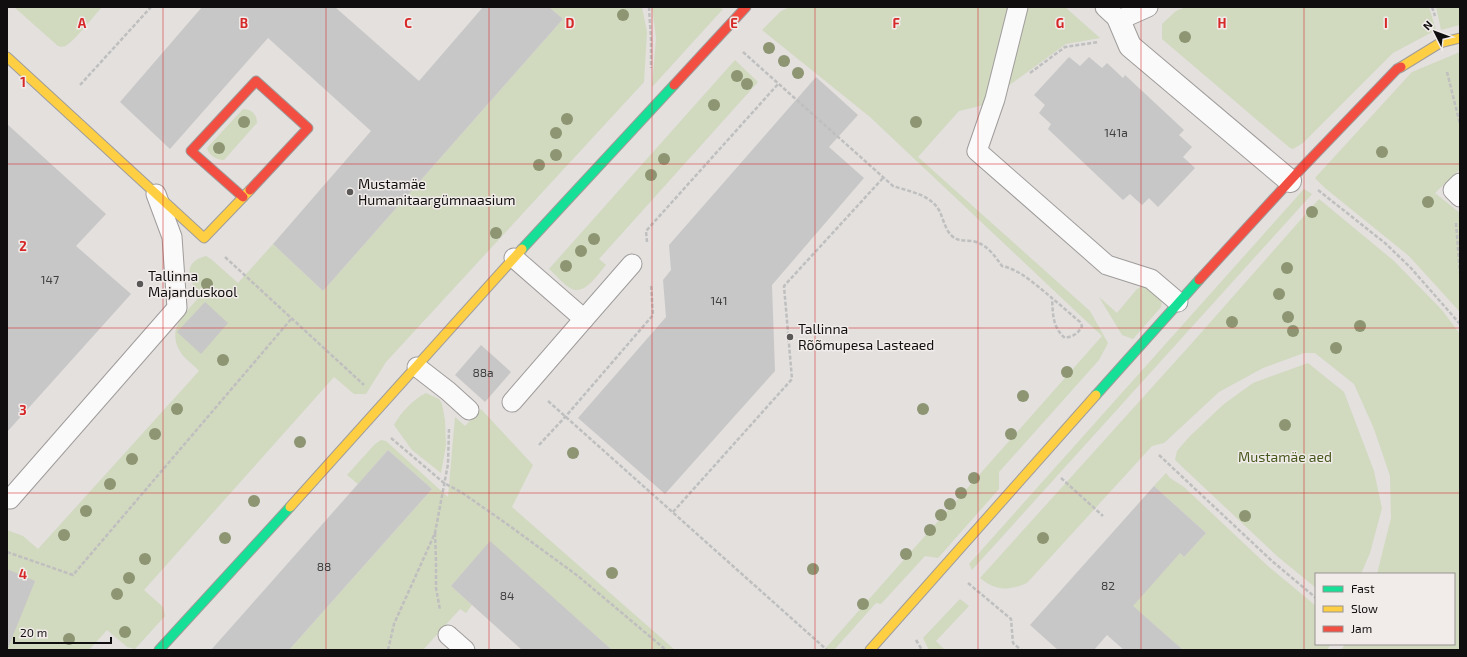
<svg xmlns="http://www.w3.org/2000/svg" width="1467" height="657" font-family="'Exo 2',sans-serif">
<style>
.green{fill:#d1d9bf}
.building{fill:#c8c7c7}
.lines{fill:none;stroke-linecap:round;stroke-linejoin:round}
.lane-casing{stroke:#9f9c9b;stroke-width:21}
.street-casing{stroke:#9f9c9b;stroke-width:24}
.fast-casing{stroke:#9f9c9b;stroke-width:11}
.slow-casing{stroke:#9f9c9b;stroke-width:11}
.jam-casing{stroke:#9f9c9b;stroke-width:11}
.path{stroke:#bfbfbf;stroke-width:2.5;stroke-dasharray:4 2;stroke-linecap:butt}
.lane{stroke:#fbfafa;stroke-width:19}
.street{stroke:#fbfafa;stroke-width:22}
.fast{stroke:#16e098;stroke-width:9}
.slow{stroke:#ffcf43;stroke-width:9}
.jam{stroke:#f24e42;stroke-width:9}
.tree{fill:#8d9573}
.grid{fill:none;stroke:#d62828;stroke-width:1;stroke-opacity:0.55}
.poi-dot{fill:#5a5857;stroke:#f1ecea;stroke-width:1.5}
.labels{text-anchor:middle;stroke-width:3;stroke-linejoin:round;paint-order:stroke}
.number-label{font-size:12px;fill:#403e3e}
.poi-label{font-size:14px;fill:#100e0e;stroke:#f1ecea;text-anchor:start}
.park-label{font-size:14px;fill:#46581c;stroke:#f1ecea}
.grid-label{font-size:13px;text-anchor:middle;font-weight:bold;fill:#d62828;stroke:#f1ecea;stroke-width:3;stroke-linejoin:round;paint-order:stroke}
</style>
<rect width="100%" height="100%" fill="#e3e0de"/>
<g class="green">
<path d="M14,7H102C93,17 77,38 67,45C64,47 62,47 58,46Z"/>
<path d="M549,7H642L647,32L644,82L386,362L366,394H354L334,377L144,590L163,607L165,616L135,649L127,647L107,630L89,650H7V530L23,536L38,549L199,371C194,365 185,359 181,353C165,329 186,313 200,296C189,281 181,262 206,256L211,259L238,283L273,244L323,291L563,19Z"/>
<polygon points="652,7 715,7 723,9 652,87 656,38"/>
<polygon points="790,7 1008,7 984,105 959,111 918,157 1090,311 1108,343 1099,360 999,472 999,489 938,558 925,556 881,604 876,603 834,650 824,650 1102,336 870,117 762,30 781,11"/>
<polygon points="1031,7 1065,7 1100,38 1066,44 1004,89 1024,13"/>
<polygon points="1186,7 1429,7 1436,30 1393,53 1303,143 1293,149 1290,148 1162,39 1162,24 1176,11"/>
<polygon points="1436,7 1460,7 1460,25 1441,30"/>
<polygon points="1460,52 1460,169 1435,193 1460,213 1460,312 1409,256 1325,188 1315,178 1412,72"/>
<path d="M735,60L758,82L599,259L606,265C598,274 584,297 570,288C562,283 556,275 549,269Z"/>
<path d="M243,109C251,109 257,114 257,123L224,160C217,160 209,156 207,148Z"/>
<polygon points="1304,189 1312,194 972,570 969,564"/>
<path d="M1319,199L1394,261L1442,310L1460,334V650H1341L1345,644H1454V574H1377L1391,518L1390,476L1374,429L1354,384L1315,353H1304L1263,368L1219,392L1164,443L1152,446L1027,583C1008,591 996,591 980,578L1192,343Z"/>
<path d="M1144,285C1151,290 1165,297 1161,307L1133,339L1122,335L1099,297L1117,313L1137,289Z"/>
<polygon points="1308,363 1344,392 1374,471 1382,508 1370,553 1361,574 1316,574 1316,588 1277,556 1175,460 1177,451 1189,437 1224,404 1253,383"/>
<path d="M426,393L439,399L442,404L445,420L446,445L441,473L412,450L394,425C400,413 414,399 426,393Z"/>
<polygon points="481,409 533,465 512,507 675,650 612,650 490,542 451,586 472,605 466,613 460,609 423,650 289,650 432,489 388,450 358,484 347,475 375,444 381,440 386,441 448,497 455,417 465,426"/>
<polygon points="1166,473 1170,478 1184,487 1269,567 1316,606 1316,644 1331,644 1327,650 1183,650 1144,616 1124,615 1180,553 1184,557 1206,533 1154,486"/>
<polygon points="960,599 969,606 936,641 945,650 929,650 923,638"/>
</g>
<g class="building">
<polygon points="202,7 335,7 419,81 483,7 549,7 563,19 323,291 273,244 371,131 268,38 170,149 120,102"/>
<polygon points="1069,57 1080,66 1089,57 1102,68 1107,63 1123,78 1125,75 1184,130 1179,135 1192,147 1183,157 1195,168 1158,207 1149,198 1142,205 1130,194 1123,200 1048,129 1051,124 1039,113 1045,105 1034,95"/>
<polygon points="816,77 858,115 829,147 864,178 772,285 775,371 665,494 578,418 666,317 663,280 671,270 669,245"/>
<polygon points="7,124 106,214 76,246 131,294 7,432"/>
<polygon points="205,302 228,323 201,354 177,332"/>
<polygon points="481,345 511,372 485,402 455,375"/>
<polygon points="388,450 432,489 289,650 211,650"/>
<polygon points="1154,486 1206,533 1184,557 1180,553 1133,606 1183,650 1124,650 1107,635 1094,650 1058,650 1030,625"/>
<polygon points="490,541 612,650 522,650 451,586"/>
<polygon points="7,569 35,581 8,648 7,648"/>
</g>
<g class="lines">
<g class="lane-casing">
<g id="lane">
<polyline points="1018,7 995,99 977,151 1107,265 1151,279 1178,302"/>
<polyline points="1105,7 1119,20 1148,7"/>
<polyline points="1460,183 1453,190 1460,197"/>
<polyline points="514,258 584,319 632,264"/>
<polyline points="417,367 448,391 469,410"/>
<polyline points="512,402 584,319"/>
<polyline points="7,499 10,499 177,308 172,237 156,194"/>
<polyline points="448,635 465,650"/>
</g>
</g>
<g class="street-casing">
<polyline id="street" points="1119,20 1130,46 1290,181"/>
</g>
<g class="fast-casing">
<g id="fast">
<polyline points="522,249 674,85"/>
<polyline points="1096,395 1199,280"/>
<polyline points="159,650 290,507"/>
</g>
</g>
<g class="slow-casing">
<g id="slow">
<polyline points="7,57 204,238 250,190"/>
<polyline points="1401,67 1440,43 1460,38"/>
<polyline points="290,507 522,249"/>
<polyline points="870,650 1096,395"/>
</g>
</g>
<g class="jam-casing">
<g id="jam">
<polyline points="674,85 746,7"/>
<polyline points="243,197 191,151 256,81 308,128 250,190"/>
<polyline points="1199,280 1299,171 1397,69 1401,67"/>
</g>
</g>
<g class="path">
<polyline points="649,7 651,40 651,68"/>
<polyline points="1432,7 1435,16"/>
<path d="M743,52L893,186C910,192 931,194 940,212C943,219 946,231 952,236C959,242 965,240 972,241C987,244 994,255 1002,266C1021,270 1037,286 1052,298C1053,313 1052,327 1065,338C1074,336 1078,334 1082,326L1080,322L1052,298"/>
<polyline points="1447,72 1460,124"/>
<polyline points="1030,73 1065,47 1098,42"/>
<polyline points="80,85 151,7"/>
<polyline points="1318,190 1385,243 1410,267 1460,324"/>
<polyline points="1456,223 1460,273"/>
<polyline points="647,242 646,231 779,83"/>
<polyline points="225,257 364,385"/>
<polyline points="548,401 827,650"/>
<polyline points="391,438 444,483 461,492 507,524 578,576 666,650"/>
<polyline points="539,445 566,416 653,315 651,285"/>
<polyline points="1159,455 1272,561 1316,598"/>
<polyline points="1061,478 1103,516"/>
<polyline points="673,512 792,379 784,286 883,178"/>
<polyline points="435,533 436,561 436,588 440,610"/>
<polyline points="7,552 73,575 292,318"/>
<polyline points="968,583 1011,619 1013,643 1021,650"/>
<polyline points="916,640 922,650"/>
<polyline points="388,650 394,624 435,533 448,464 449,429"/>
</g>
<use href="#lane" class="lane"/>
<use href="#street" class="street"/>
<use href="#fast" class="fast"/>
<use href="#slow" class="slow"/>
<use href="#jam" class="jam"/>
</g>
<g class="tree">
<circle cx="623" cy="15" r="6"/>
<circle cx="1185" cy="37" r="6"/>
<circle cx="769" cy="48" r="6"/>
<circle cx="784" cy="61" r="6"/>
<circle cx="798" cy="73" r="6"/>
<circle cx="737" cy="76" r="6"/>
<circle cx="747" cy="84" r="6"/>
<circle cx="714" cy="105" r="6"/>
<circle cx="567" cy="119" r="6"/>
<circle cx="244" cy="122" r="6"/>
<circle cx="916" cy="122" r="6"/>
<circle cx="556" cy="133" r="6"/>
<circle cx="219" cy="148" r="6"/>
<circle cx="1382" cy="152" r="6"/>
<circle cx="556" cy="155" r="6"/>
<circle cx="664" cy="159" r="6"/>
<circle cx="539" cy="165" r="6"/>
<circle cx="651" cy="175" r="6"/>
<circle cx="1428" cy="202" r="6"/>
<circle cx="1312" cy="212" r="6"/>
<circle cx="496" cy="233" r="6"/>
<circle cx="594" cy="239" r="6"/>
<circle cx="581" cy="251" r="6"/>
<circle cx="566" cy="266" r="6"/>
<circle cx="1287" cy="268" r="6"/>
<circle cx="207" cy="284" r="6"/>
<circle cx="1279" cy="294" r="6"/>
<circle cx="1288" cy="317" r="6"/>
<circle cx="1232" cy="322" r="6"/>
<circle cx="1360" cy="326" r="6"/>
<circle cx="1293" cy="331" r="6"/>
<circle cx="1336" cy="348" r="6"/>
<circle cx="223" cy="360" r="6"/>
<circle cx="1067" cy="372" r="6"/>
<circle cx="1023" cy="396" r="6"/>
<circle cx="177" cy="409" r="6"/>
<circle cx="923" cy="409" r="6"/>
<circle cx="1285" cy="425" r="6"/>
<circle cx="155" cy="434" r="6"/>
<circle cx="1011" cy="434" r="6"/>
<circle cx="300" cy="442" r="6"/>
<circle cx="573" cy="453" r="6"/>
<circle cx="132" cy="459" r="6"/>
<circle cx="974" cy="478" r="6"/>
<circle cx="110" cy="484" r="6"/>
<circle cx="961" cy="493" r="6"/>
<circle cx="254" cy="501" r="6"/>
<circle cx="950" cy="504" r="6"/>
<circle cx="86" cy="511" r="6"/>
<circle cx="941" cy="515" r="6"/>
<circle cx="1245" cy="516" r="6"/>
<circle cx="930" cy="530" r="6"/>
<circle cx="64" cy="535" r="6"/>
<circle cx="225" cy="538" r="6"/>
<circle cx="1043" cy="538" r="6"/>
<circle cx="906" cy="554" r="6"/>
<circle cx="145" cy="559" r="6"/>
<circle cx="813" cy="569" r="6"/>
<circle cx="612" cy="573" r="6"/>
<circle cx="129" cy="578" r="6"/>
<circle cx="117" cy="594" r="6"/>
<circle cx="863" cy="604" r="6"/>
<circle cx="125" cy="632" r="6"/>
<circle cx="69" cy="639" r="6"/>
</g>
<path class="grid" d="M163,7V650M326,7V650M489,7V650M652,7V650M815,7V650M978,7V650M1141,7V650M1304,7V650M7,164H1460M7,328H1460M7,493H1460"/>
<g class="poi-dot">
<circle cx="350" cy="192" r="4"/>
<circle cx="140" cy="284" r="4"/>
<circle cx="790" cy="337" r="4"/>
</g>
<g class="labels">
<g class="number-label">
<text x="1116" y="137">141a</text>
<text x="50" y="284">147</text>
<text x="719" y="305">141</text>
<text x="483" y="377">88a</text>
<text x="324" y="571">88</text>
<text x="1108" y="590">82</text>
<text x="507" y="600">84</text>
</g>
<g class="poi-label">
<text x="358" y="189">Mustamäe<tspan x="358" dy="16">Humanitaargümnaasium</tspan></text>
<text x="148" y="281">Tallinna<tspan x="148" dy="16">Majanduskool</tspan></text>
<text x="798" y="334">Tallinna<tspan x="798" dy="16">Rõõmupesa Lasteaed</tspan></text>
</g>
<g class="park-label">
<text x="1285" y="462">Mustamäe aed</text>
</g>
</g>
<g class="grid-label">
<text x="82" y="28">A</text>
<text x="244" y="28">B</text>
<text x="408" y="28">C</text>
<text x="570" y="28">D</text>
<text x="734" y="28">E</text>
<text x="896" y="28">F</text>
<text x="1060" y="28">G</text>
<text x="1222" y="28">H</text>
<text x="1386" y="28">I</text>
<text x="23" y="87">1</text>
<text x="23" y="251">2</text>
<text x="23" y="415">3</text>
<text x="23" y="579">4</text>
</g>
<rect width="1467" height="657" fill="none" stroke="#100e0e" stroke-width="16"/>
<rect x="1315" y="573" width="140" height="72" fill="#f1ecea" stroke="#979392"/>
<rect x="1323" y="586" width="20" height="6" fill="#16e098" stroke="#979392"/>
<text x="1351" y="593" font-size="12" fill="#100e0e">Fast</text>
<rect x="1323" y="606" width="20" height="6" fill="#ffcf43" stroke="#979392"/>
<text x="1351" y="613" font-size="12" fill="#100e0e">Slow</text>
<rect x="1323" y="626" width="20" height="6" fill="#f24e42" stroke="#979392"/>
<text x="1351" y="633" font-size="12" fill="#100e0e">Jam</text>
<g transform="translate(1435 32) rotate(312)" stroke="#f1ecea" stroke-width="3" paint-order="stroke">
<path d="M0-3L7 15L0 10L-7 15Z" fill="#100e0e"/>
<text y="-6" font-size="11" font-weight="bold" text-anchor="middle" fill="#100e0e">N</text>
</g>
<path d="M14 637v6h97v-6" fill="none" stroke="#100e0e" stroke-width="2"/>
<text x="20" y="637" font-size="12" fill="#100e0e" stroke="#f1ecea" stroke-width="3" paint-order="stroke">20 m</text>
</svg>
